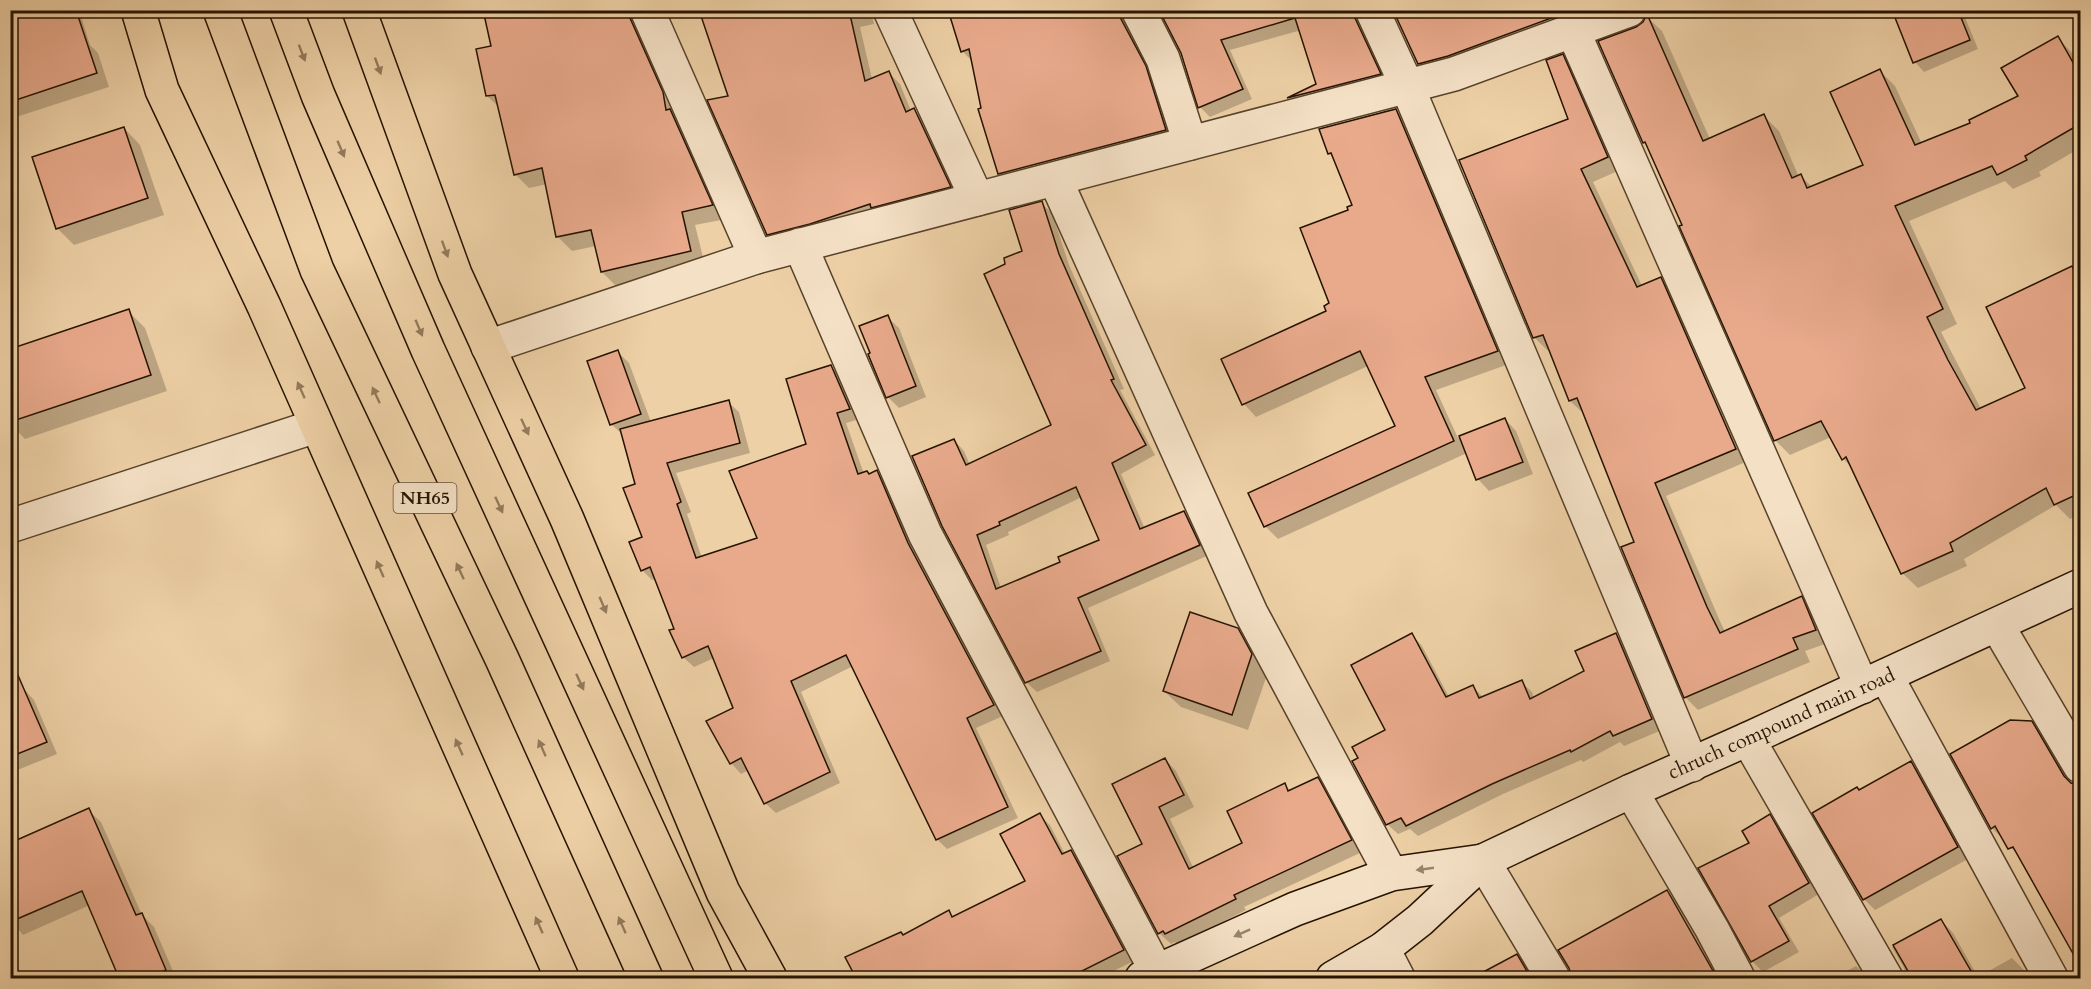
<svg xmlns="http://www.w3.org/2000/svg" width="2091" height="989" font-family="Cardo,serif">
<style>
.shadow{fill:#0003;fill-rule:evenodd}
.building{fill:#e9aa8c;stroke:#251301;stroke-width:1.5;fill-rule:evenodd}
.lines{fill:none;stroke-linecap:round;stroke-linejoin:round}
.minor-casing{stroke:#57422a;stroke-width:36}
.secondary-casing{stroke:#251301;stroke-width:36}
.primary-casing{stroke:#251301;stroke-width:36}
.trunk-casing{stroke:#251301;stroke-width:36}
.minor{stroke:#f4e0c5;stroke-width:33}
.secondary{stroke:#f4e0c5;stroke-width:33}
.primary{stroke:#eed0a6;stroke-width:33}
.trunk{stroke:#eed0a6;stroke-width:33}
.oneway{fill:#947b5c}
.oneway2{fill:#97846d}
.labels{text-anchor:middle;stroke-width:4.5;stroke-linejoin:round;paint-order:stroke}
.shield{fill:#f4e0c5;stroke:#63503c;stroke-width:1.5}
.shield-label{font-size:18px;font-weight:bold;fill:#251301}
.street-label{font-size:20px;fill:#251301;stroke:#f4e0c5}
</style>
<rect width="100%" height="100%" fill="#eed0a6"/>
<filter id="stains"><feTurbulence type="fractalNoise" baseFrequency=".00333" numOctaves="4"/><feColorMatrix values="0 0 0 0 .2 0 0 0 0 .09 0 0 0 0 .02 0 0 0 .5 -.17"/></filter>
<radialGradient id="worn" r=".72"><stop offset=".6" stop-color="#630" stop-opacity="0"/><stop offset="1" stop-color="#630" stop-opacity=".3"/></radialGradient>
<g class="shadow">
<polygon points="10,10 79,10 90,45 98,53 109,87 10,119"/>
<polygon points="484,10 642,10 726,219 695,225 705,265 616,286 602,272 596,246 572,251 557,236 547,184 529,188 515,174 500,108 487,96 493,47"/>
<polygon points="701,10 871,10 874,24 860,27 872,79 889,73 900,84 911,111 914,110 925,121 960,198 779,245 768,234 730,97"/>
<polygon points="948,10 1132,10 1176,140 1010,184 999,173 973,62 962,51"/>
<polygon points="1161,10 1366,10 1390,84 1299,108 1289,99 1317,85 1301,33 1298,31 1230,50 1252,99 1210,117 1200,107 1181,50"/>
<polygon points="1394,10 1611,10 1429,74 1419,63"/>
<polygon points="1893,10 1962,10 1978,49 1924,72 1915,62"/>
<polygon points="1647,17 1662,31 1710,139 1764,116 1779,131 1799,177 1801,176 1812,187 1865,166 1880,71 1895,86 1922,144 1972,123 2020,97 2057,37 2072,53 2080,67 2080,148 2039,172 2041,176 2013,189 2005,181 1909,221 1957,324 1941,332 1981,409 2027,389 2072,268 2080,277 2080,515 2070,519 2056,505 1964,559 1967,566 1918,588 1902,573 1854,469 1843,459 1831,437 1790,455 1775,440 1684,226 1649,147 1644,142 1637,29 1644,23"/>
<polygon points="1562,56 1575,69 1620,170 1593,182 1642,286 1660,278 1673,291 1748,461 1666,496 1720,621 1725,632 1801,598 1814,611 1828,643 1805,651 1810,662 1698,710 1686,698 1623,548 1636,542 1585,413 1583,413 1570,401 1550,349 1547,350 1535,338 1461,161 1570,120"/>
<polygon points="1396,110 1408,123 1509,364 1436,390 1458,438 1505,419 1516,431 1533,474 1489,491 1478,479 1467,453 1278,539 1265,526 1397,426 1368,366 1256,417 1244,404 1328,312 1350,211 1353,206 1335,159 1329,153"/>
<polygon points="124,128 140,145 164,215 74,245 57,228"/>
<path d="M1041,203L1052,213L1069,265L1124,389L1120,390L1155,455L1121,474L1145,529L1184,513L1194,523L1209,555L1088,608L1110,661L1037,692L1026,682L943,525L954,440L964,451L970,465L1053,425L1007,265L1023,252ZM1082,497L1101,540L1062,563L1001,588L986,545L1009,535L1008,532Z"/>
<polygon points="128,311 145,328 167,391 25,439 10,424 10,351"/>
<polygon points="887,317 899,328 926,397 899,408 888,397"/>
<polygon points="618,352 629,363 651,422 728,402 739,412 750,453 676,473 691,512 687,514 702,558 759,539 807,445 831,367 842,377 860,419 846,423 864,474 869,475 877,472 887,483 1003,716 976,728 1018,818 947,849 937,839 853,666 801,692 840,783 776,813 765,803 749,770 741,774 731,763 735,708 714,658 694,667 683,657 675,629 656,579 652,580 642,570 644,538 637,485 623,435 611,424"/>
<polygon points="1237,630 1254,647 1268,672 1248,730 1181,707 1164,691"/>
<polygon points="1412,635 1422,646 1449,697 1472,686 1484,698 1521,682 1532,692 1534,699 1586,671 1616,635 1626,645 1662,730 1624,746 1620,742 1583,762 1581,760 1503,794 1418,836 1410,829 1398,834 1387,824 1360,758 1387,731"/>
<polygon points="10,674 34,700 57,754 10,773"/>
<polygon points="2080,696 2080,707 2076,699"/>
<polygon points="2031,722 2043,734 2072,784 2080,786 2080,963 2022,859 1992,828"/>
<polygon points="1165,759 1176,771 1194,807 1170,819 1194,869 1244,844 1285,785 1291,791 1317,779 1329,790 1362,852 1244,907 1246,910 1178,945 1175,942 1171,944 1159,933 1144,844"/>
<polygon points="1911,763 1922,774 1968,859 1875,910 1864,899 1859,791"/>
<polygon points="88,810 101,822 142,915 154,927 176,978 121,978 90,905 23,935 18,929 10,932 10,844"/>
<polygon points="1039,815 1050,825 1065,854 1071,851 1081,862 1134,961 1099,978 859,978 849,957 904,936 948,912 954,917 1027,881"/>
<polygon points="1770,816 1781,827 1819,894 1779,918 1799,952 1763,972 1752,961 1751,843"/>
<polygon points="1667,891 1679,904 1721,978 1573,978"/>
<polygon points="1941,920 1953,933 1978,977 2012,958 2024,970 2029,978 1906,978 1904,968 1892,947"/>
<polygon points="1516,956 1529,968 1535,978 1475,978"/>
<polygon points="1856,966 1868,978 1834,978"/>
</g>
<g class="building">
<polygon points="10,10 76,10 97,73 10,102"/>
<polygon points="483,10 629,10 630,18 663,92 666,110 670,109 713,205 682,212 691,251 601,272 591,230 556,237 542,168 514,175 495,95 486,96 476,49 491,46"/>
<polygon points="699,10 849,10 865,81 889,71 906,112 914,108 951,187 871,208 870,204 810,224 767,235 707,100 728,96"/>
<polygon points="948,10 1120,10 1121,19 1146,66 1166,130 998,174 978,109 981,108 969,49 961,52"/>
<polygon points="1159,10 1354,10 1355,18 1381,74 1287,98 1316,84 1295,18 1221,40 1243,89 1198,108 1181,53"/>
<polygon points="1393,10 1573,10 1448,56 1418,64"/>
<polygon points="1892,10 1958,10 1970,40 1913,63"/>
<polygon points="1647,14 1703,141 1764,114 1792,178 1801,174 1807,188 1863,165 1830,92 1880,69 1915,145 1970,123 1969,120 2018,96 2001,68 2058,36 2080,75 2080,124 2025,156 2027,160 1997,175 1992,166 1895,206 1943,309 1927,317 1948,360 1976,410 2025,388 1986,307 2072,266 2080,284 2080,493 2054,505 2046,488 1950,543 1953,551 1901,574 1846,457 1842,460 1821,421 1774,441 1679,226 1682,225 1645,142 1643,143 1598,41 1636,27 1643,22"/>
<polygon points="1563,54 1608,157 1581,169 1637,287 1661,277 1736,449 1655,483 1707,607 1720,633 1802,596 1816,630 1793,638 1798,649 1684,698 1621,547 1634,542 1577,398 1569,401 1543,335 1533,338 1459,160 1568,119 1546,60"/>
<polygon points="1396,109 1498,351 1425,377 1454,441 1264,527 1248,493 1395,426 1360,351 1242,405 1221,359 1326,311 1324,306 1329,303 1300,228 1348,210 1347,207 1352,205 1331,153 1328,154 1319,129"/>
<polygon points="124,127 148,198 56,229 32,157"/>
<path d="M1042,201L1059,254L1114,379L1111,380L1146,445L1112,463L1140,529L1184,511L1200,545L1078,598L1101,651L1025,683L942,526L912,456L954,439L966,465L1051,425L984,274L1005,264L1004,258L1022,251L1009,210ZM1076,487L1099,540L1058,557L1060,562L996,589L977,535L1000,525L999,522Z"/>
<polygon points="129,309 151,375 10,422 10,349"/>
<polygon points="888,315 916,386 886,398 868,354 870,353 859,326"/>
<polygon points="618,350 641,414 610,425 587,361"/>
<polygon points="831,365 850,409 837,413 858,474 867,471 869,474 877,470 908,543 994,705 967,718 1008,807 936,840 846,655 791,681 830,772 764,804 741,758 730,764 706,721 733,708 708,646 682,658 669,630 674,629 650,567 641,571 629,542 642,537 623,488 635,484 620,429 729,400 740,443 667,463 681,502 677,504 696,558 757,538 729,471 806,444 786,379"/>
<polygon points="1505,418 1523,462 1476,480 1459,436"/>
<polygon points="1190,612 1238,628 1252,654 1232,715 1163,691"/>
<polygon points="1412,633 1446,697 1473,685 1479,698 1522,680 1530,699 1584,671 1575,651 1616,633 1652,719 1613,736 1610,731 1571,752 1570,750 1492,784 1406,826 1401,818 1386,825 1352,761 1358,758 1352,747 1385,730 1351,665"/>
<polygon points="10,657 47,742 10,757"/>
<polygon points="2010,720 2032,721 2064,776 2071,783 2080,785 2080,966 2013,847 2008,849 1995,826 1991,829 1950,754"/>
<polygon points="1165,758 1184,795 1159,807 1189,869 1242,843 1227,811 1285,783 1288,791 1318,777 1352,840 1234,895 1236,899 1165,934 1163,931 1158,934 1117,856 1142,844 1112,784"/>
<polygon points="1911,761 1958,847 1863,900 1812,813 1857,787 1859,790"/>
<polygon points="89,808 136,915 142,913 166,970 147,978 119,978 82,891 10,922 10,843"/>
<polygon points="1040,813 1062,854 1071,850 1124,950 1068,978 856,978 845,957 901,932 903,935 949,910 952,917 1025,881 1000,834"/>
<polygon points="1770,814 1809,883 1769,906 1789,941 1751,962 1698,868 1749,843 1742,831"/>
<polygon points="1667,890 1717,978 1572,978 1569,968 1558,950"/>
<polygon points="1941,919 1975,978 1912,978 1893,945"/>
<polygon points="1517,954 1531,978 1472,978"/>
</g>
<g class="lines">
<g class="minor-casing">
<g id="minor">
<polyline points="647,10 756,257"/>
<polyline points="890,10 977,199"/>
<polyline points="1138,10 1163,59 1190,143"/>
<polyline points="1372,10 1407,86 1692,765"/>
<polyline points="1573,31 1862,687"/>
<polyline points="1055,179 1251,613 1391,874"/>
<polyline points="800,245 925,534 1157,972"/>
<polyline points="488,347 756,257 1454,74 1629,10"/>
<polyline points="10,526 316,426"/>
<polyline points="1997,625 2080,766"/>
<polyline points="1886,676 2051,978"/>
<polyline points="1748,739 1886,978"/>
<polyline points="1631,791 1712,929 1738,978"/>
<polyline points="1483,861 1553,978"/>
<polyline points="1383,949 1398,978"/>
</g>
</g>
<g class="secondary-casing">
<g id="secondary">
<polyline points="1142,978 1295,909 1391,874 1483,861"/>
<polyline points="1333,978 1383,949 1420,920 1483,861 1631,791 1748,739 2080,586"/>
</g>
</g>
<g class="primary-casing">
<g id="primary">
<polyline points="138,10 162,90 264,306 562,978"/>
<polyline points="359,10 455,274 567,519 723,892 770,978"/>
</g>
</g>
<g class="trunk-casing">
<g id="trunk">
<polyline points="220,10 317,270 502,659 646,978"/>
<polyline points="286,10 318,95 428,350 716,978"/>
</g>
</g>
<use href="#minor" class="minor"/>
<use href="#secondary" class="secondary"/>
<use href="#primary" class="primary"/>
<use href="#trunk" class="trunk"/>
</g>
<defs><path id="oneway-solid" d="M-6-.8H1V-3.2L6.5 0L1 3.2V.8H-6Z" transform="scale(1.5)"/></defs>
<g class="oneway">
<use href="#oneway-solid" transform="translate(302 53) rotate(69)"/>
<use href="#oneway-solid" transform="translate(378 66) rotate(70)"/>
<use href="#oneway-solid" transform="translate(341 149) rotate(67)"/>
<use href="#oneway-solid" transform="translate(445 249) rotate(70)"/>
<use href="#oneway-solid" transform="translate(419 328) rotate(67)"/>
<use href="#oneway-solid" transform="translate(301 390) rotate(-114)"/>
<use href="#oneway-solid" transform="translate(376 395) rotate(-115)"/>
<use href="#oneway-solid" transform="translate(525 427) rotate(65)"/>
<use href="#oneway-solid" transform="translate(499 505) rotate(65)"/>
<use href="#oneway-solid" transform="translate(380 569) rotate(-114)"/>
<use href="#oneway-solid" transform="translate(460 571) rotate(-115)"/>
<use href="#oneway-solid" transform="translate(603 605) rotate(67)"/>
<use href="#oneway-solid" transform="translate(580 682) rotate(65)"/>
<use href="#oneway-solid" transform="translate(459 747) rotate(-114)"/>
<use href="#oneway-solid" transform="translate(542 748) rotate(-114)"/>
<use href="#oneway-solid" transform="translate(539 925) rotate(-114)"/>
<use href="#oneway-solid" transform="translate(622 925) rotate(-114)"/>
</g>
<g class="oneway2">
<use href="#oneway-solid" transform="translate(1425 869) rotate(172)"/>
<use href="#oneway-solid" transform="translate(1242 933) rotate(156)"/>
</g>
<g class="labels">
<rect class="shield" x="393.5" y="483" width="63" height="30" rx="4.5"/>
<g class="shield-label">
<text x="425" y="504">NH65</text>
</g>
<g class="street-label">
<text transform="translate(1781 723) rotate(-24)" y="7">chruch compound main road</text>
</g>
</g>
<rect width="2091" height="989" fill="none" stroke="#eed0a6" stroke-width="36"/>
<rect x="12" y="12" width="2067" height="965" fill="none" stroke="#251301" stroke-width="3"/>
<rect x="18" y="18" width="2055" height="953" fill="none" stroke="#251301" stroke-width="1.5"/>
<rect width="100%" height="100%" filter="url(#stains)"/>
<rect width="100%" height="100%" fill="url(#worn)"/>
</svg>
